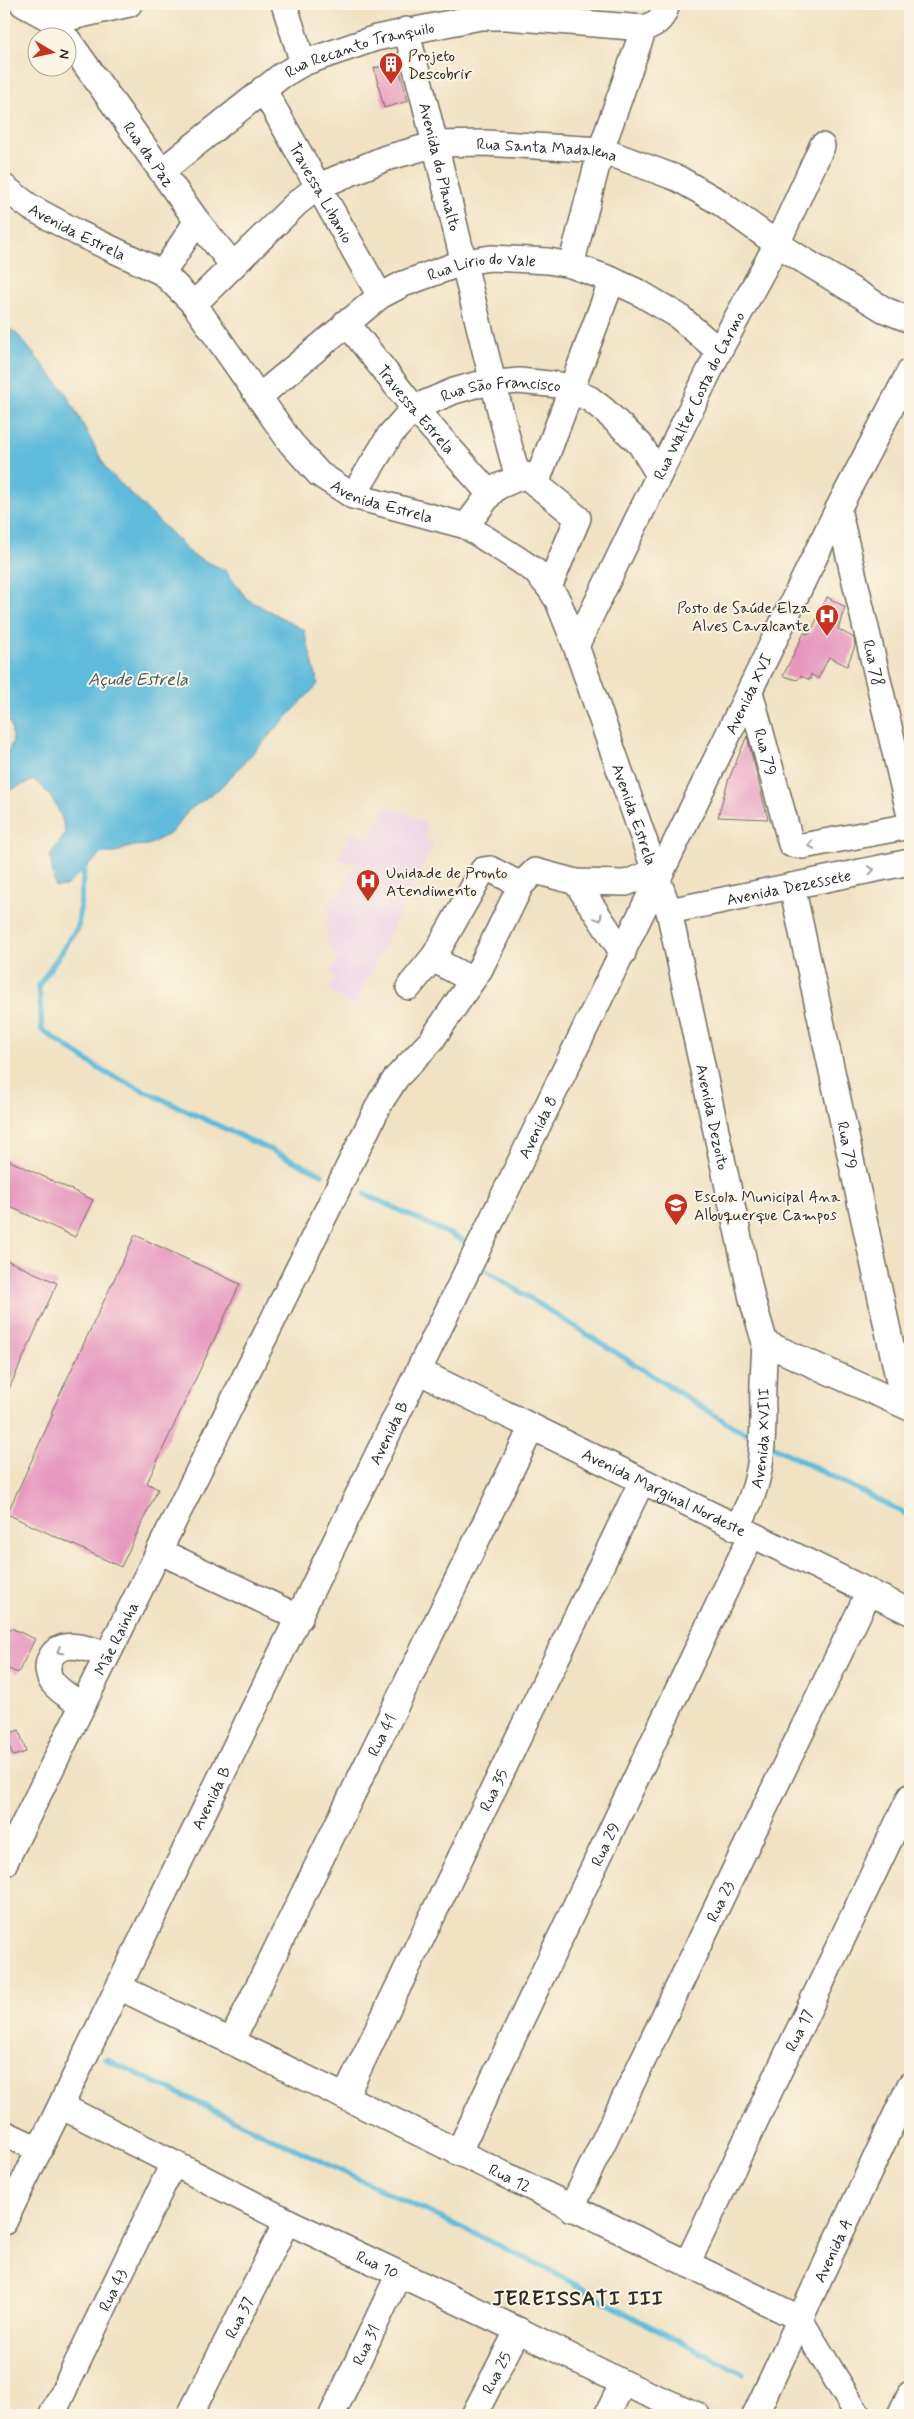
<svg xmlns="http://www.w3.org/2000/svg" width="914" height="2419" font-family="Mynerve,sans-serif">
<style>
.built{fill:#edd1e9}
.water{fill:#5ebbdc;stroke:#447384}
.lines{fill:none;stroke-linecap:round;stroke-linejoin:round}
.stream{stroke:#5ebbdc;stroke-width:5.5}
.building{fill:#e697bf}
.minor-casing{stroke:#706b60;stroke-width:28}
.minor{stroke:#fff;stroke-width:25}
.oneway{stroke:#a0a0a0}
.labels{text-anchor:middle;stroke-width:4;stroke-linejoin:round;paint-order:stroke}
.street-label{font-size:16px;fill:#2b2b2b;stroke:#fcf5e5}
.poi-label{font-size:16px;fill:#2b2b2b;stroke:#fcf5e5;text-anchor:start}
.water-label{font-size:18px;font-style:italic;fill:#3d5d69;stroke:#fcf5e5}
.district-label{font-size:21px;font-weight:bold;letter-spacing:1px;fill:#2b2b2b;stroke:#fcf5e5}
</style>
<rect width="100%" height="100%" fill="#fcf5e5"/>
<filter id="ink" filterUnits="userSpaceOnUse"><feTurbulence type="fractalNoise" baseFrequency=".02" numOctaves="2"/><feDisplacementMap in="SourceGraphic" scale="10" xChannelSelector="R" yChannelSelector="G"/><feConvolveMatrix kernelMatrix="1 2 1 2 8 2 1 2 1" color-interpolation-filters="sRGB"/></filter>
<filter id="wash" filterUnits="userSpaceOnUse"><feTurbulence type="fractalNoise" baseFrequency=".0096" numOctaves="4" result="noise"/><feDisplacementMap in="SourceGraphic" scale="20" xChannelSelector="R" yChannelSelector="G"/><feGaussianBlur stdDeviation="1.12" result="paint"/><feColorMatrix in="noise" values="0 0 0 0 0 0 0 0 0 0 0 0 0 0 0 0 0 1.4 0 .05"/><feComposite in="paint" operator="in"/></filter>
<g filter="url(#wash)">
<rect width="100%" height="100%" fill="#f0e2c3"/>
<polygon class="built" points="387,805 428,823 424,837 434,842 355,1006 329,991 335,976 330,975 338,957 328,942 326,925 329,910 327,908 334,895 339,896 356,863 337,860 351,832 369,839"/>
<path class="water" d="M4,323L19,336L66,393L107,470L194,556L225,570L247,599L304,630L318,684L220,788L188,811L171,833L148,845L133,846L114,853H102L66,886L55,887L50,855L65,834C63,813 51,793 34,780L10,790L4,789V757L13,742L11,724L4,719Z"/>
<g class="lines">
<g class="stream">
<polyline points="84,869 78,927 39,985 42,1030 104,1072 322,1174"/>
<polyline points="365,1194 462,1240"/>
<polyline points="487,1271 732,1426 755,1438"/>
<polyline points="768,1444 910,1516"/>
<polyline points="106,2059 544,2267 638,2320 743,2374"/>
</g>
</g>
<g id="blocks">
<g class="building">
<polygon points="398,63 408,101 384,108 374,68"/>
<polygon points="827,597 845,607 838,629 854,638 855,646 847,666 829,657 818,679 811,674 810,680 801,676 797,680 783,676 804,633 810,634"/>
<polygon points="747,736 768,819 718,817 728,781"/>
<polygon points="4,1158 93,1200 75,1237 4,1204"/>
<polygon points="135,1235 240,1284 147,1483 158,1489 121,1567 7,1514 53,1414 51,1413"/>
<polygon points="4,1259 57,1283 4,1400"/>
<polygon points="11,1628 35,1639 18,1673 4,1667 4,1643"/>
<polygon points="19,1730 26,1752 13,1756 5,1735"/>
</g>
</g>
</g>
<g filter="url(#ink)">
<use href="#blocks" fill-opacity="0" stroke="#706b60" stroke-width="1"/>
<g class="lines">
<g class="minor-casing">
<g id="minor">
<polyline points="23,4 54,21 64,35"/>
<polyline points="284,4 303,63"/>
<polyline points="54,21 129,4"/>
<path id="s1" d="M406,30C446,179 477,329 518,478"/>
<path id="s2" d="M68,40L197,221L233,265"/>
<path id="s3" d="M263,89L380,296"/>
<path id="s4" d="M162,171L281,76L303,63L376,38L480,17H507L644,28C658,24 663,18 667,4"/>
<path id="s5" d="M4,187L30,207L78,233L163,273L194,304L291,443L319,474L353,496L466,526L519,560L535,571L549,587L558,601L576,646L669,911L752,1299L765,1343L910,1408"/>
<polyline points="571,265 601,150 644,28"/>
<polyline points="163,273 197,221"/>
<path id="s6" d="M194,304L297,203L319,186L386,158L437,144L485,143L601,150L679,179L719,202L777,244L885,310L910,320"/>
<path id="s7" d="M346,322L414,408L490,494"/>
<path id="s8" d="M260,396L380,296L403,284L464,262L491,258L548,261L571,265L612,280L638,292L677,315L719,351"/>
<polyline points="536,484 612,280"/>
<path id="s9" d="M353,496L390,435L414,408L454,391L475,385L519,381L559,385L590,399L604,410L640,444L659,475"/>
<path id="s10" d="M838,509L910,816"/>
<polyline points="466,526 490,494 497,487 525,475 578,518 549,587"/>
<path id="s11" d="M576,646L719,351L777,244L822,146"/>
<path id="s12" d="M750,692L791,844L803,846L910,826"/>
<polyline points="576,882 623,953"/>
<path id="s13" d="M792,886L904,1405"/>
<path id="s14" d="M669,911L910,862"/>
<polyline points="435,955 442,964 472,980"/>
<polyline points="409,987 435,955 483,870 490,869 521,885"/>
<path id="s15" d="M420,1372L910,1612"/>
<path id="s16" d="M736,1528C761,1489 763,1454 763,1409C762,1387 764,1365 765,1343"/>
<polyline points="159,1551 381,1101 396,1078 431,1041 480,969 521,885 535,871 576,882 626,883 654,872"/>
<path d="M81,1705C72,1698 60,1692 53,1683C48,1677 47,1668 49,1661C59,1636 88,1649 106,1654"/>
<path id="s17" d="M4,1864L159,1551L300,1618"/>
<path id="s18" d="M119,1987L799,2318L858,2415"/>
<path id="s19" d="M231,2042L532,1427"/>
<path id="s20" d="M345,2097L642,1481"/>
<path id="s21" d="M61,2106L287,2221L518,2330L623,2383L697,2415"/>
<polyline points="4,2133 40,2150"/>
<path id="s22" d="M458,2153L751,1536"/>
<path id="s23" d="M571,2209L869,1592"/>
<path id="s24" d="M4,2222L838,509L910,371"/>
<path id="s25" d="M687,2264L910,1797"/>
<path id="s26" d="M52,2415L173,2164"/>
<path id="s27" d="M190,2415L287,2221"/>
<path id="s28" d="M332,2415L399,2274"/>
<path id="s29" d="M474,2415L518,2330"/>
<polyline points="607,2415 623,2383"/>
<path id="s30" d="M755,2415L910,2085"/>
<polyline points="900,2415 910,2394"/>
</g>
</g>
<use href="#minor" class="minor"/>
</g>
<defs><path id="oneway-chevron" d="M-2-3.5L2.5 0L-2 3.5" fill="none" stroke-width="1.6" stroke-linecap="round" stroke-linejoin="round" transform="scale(1.25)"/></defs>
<g class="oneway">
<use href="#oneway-chevron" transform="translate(811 845) rotate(169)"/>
<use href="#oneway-chevron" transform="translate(871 870) rotate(-11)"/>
<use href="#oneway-chevron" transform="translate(599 918) rotate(59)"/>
<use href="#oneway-chevron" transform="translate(60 1651) rotate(149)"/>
</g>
</g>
<defs>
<g id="building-pin" transform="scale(1.25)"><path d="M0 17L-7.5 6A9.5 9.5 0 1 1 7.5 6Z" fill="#c8321e" stroke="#fcf5e5"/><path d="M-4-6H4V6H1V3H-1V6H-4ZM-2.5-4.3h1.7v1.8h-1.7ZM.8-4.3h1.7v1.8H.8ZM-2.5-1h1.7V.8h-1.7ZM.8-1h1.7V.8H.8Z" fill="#fff"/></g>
<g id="hospital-pin" transform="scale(1.25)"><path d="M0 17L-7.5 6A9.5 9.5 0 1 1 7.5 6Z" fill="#c8321e" stroke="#fcf5e5"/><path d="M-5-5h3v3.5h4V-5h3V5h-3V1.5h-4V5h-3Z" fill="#fff"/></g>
<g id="school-pin" transform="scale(1.25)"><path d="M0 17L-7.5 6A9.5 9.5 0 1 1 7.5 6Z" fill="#c8321e" stroke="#fcf5e5"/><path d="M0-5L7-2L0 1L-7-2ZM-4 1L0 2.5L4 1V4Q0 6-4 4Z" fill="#fff"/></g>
</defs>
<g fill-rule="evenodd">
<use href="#building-pin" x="391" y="64"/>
<use href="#hospital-pin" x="827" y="616"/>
<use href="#hospital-pin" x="368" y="881"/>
<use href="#school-pin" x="676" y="1205"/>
</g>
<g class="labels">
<g class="street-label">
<text dy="6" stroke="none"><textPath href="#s4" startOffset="236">Rua Recanto Tranquilo</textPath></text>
<text dy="6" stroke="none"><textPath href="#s6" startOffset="408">Rua Santa Madalena</textPath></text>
<text dy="6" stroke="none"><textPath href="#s2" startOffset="140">Rua da Paz</textPath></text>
<text dy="6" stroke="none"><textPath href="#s1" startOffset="141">Avenida do Planalto</textPath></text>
<text dy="6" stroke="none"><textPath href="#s3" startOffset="119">Travessa Libanio</textPath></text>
<text dy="6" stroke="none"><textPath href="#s5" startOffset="86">Avenida Estrela</textPath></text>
<text dy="6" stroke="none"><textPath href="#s8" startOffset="264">Rua Lirio do Vale</textPath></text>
<text dy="6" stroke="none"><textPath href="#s9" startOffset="198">Rua São Francisco</textPath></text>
<text dy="6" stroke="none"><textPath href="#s11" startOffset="279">Rua Walter Costa do Carmo</textPath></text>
<text dy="6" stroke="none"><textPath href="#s7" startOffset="112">Travessa Estrela</textPath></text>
<text dy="6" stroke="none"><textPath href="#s5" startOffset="506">Avenida Estrela</textPath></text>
<text dy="6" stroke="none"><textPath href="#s10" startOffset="158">Rua 78</textPath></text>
<text dy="6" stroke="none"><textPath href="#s24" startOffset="1700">Avenida XVI</textPath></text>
<text dy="6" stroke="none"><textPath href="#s12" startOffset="62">Rua 79</textPath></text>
<text dy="6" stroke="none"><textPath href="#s5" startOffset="941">Avenida Estrela</textPath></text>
<text dy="6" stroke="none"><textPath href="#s14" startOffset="122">Avenida Dezessete</textPath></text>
<text dy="6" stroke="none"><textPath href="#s5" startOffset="1254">Avenida Dezoito</textPath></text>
<text dy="6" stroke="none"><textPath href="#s24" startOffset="1218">Avenida 8</textPath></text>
<text dy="6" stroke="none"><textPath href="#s13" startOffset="265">Rua 79</textPath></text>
<text dy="6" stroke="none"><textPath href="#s24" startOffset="878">Avenida B</textPath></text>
<text dy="6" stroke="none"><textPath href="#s16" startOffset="95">Avenida XVIII</textPath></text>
<text dy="6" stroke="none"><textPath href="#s15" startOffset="272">Avenida Marginal Nordeste</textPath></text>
<text dy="6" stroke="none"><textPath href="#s17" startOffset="252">Mãe Rainha</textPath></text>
<text dy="6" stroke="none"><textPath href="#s19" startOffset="342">Rua 41</textPath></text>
<text dy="6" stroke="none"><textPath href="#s20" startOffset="341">Rua 35</textPath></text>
<text dy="6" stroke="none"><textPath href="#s24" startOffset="472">Avenida B</textPath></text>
<text dy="6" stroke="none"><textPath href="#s22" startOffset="342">Rua 29</textPath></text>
<text dy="6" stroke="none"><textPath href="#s23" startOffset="342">Rua 23</textPath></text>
<text dy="6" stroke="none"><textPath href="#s25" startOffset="259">Rua 17</textPath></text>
<text dy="6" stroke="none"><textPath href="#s18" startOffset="435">Rua 12</textPath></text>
<text dy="6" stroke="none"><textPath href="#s30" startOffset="182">Avenida A</textPath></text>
<text dy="6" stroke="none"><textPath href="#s21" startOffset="354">Rua 10</textPath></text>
<text dy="6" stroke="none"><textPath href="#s26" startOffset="139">Rua 43</textPath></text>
<text dy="6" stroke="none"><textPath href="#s27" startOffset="109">Rua 37</textPath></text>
<text dy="6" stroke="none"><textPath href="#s28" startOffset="78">Rua 31</textPath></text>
<text dy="6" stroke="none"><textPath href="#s29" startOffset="48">Rua 25</textPath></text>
</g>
<g class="poi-label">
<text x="408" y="61">Projeto<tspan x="408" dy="18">Descobrir</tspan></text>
<text x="810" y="613" text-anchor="end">Posto de Saúde Elza<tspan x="810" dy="18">Alves Cavalcante</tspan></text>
<text x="386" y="878">Unidade de Pronto<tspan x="386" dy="18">Atendimento</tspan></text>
<text x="694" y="1202">Escola Municipal Ana<tspan x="694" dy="18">Albuquerque Campos</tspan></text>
</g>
<g class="water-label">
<text x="138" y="685">Açude Estrela</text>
</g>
<g class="district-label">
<text x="578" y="2305">JEREISSATI III</text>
</g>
</g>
<rect width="914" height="2419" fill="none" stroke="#fcf5e5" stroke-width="20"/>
<g transform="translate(52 52) rotate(99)"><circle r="24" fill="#fcf5e5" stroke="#a8a49b"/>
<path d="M0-4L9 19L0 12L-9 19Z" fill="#c8321e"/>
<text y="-8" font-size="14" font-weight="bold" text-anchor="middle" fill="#2b2b2b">N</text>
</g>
</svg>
